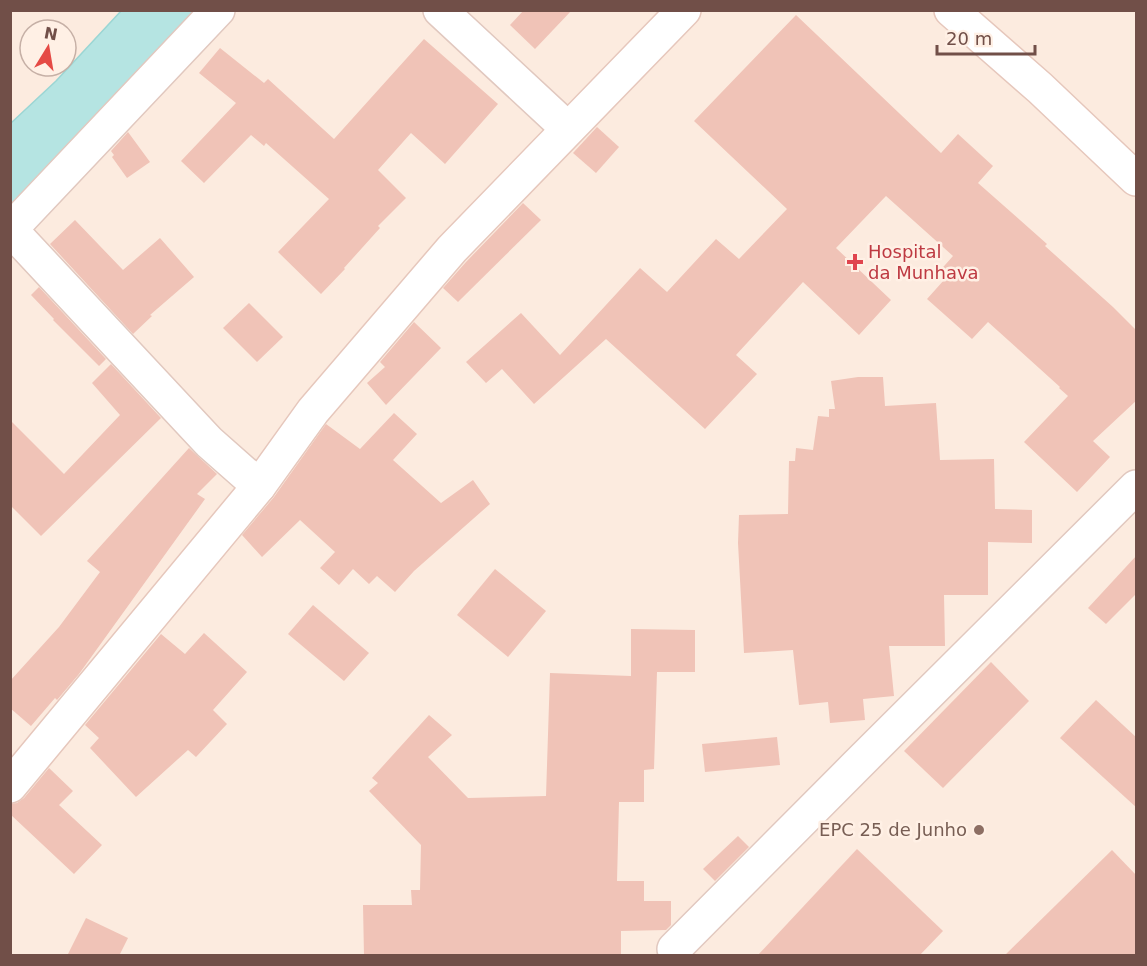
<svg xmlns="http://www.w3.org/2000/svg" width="1147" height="966" font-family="'DejaVu Sans',sans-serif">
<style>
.water{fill:#b5e4e2;stroke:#9bd6d4;stroke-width:1.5}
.building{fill:#f0c3b7}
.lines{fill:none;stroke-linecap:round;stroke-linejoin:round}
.street-casing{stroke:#e1c8bf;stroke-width:36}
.secondary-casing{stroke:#e6c7bc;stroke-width:36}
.street{stroke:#fff;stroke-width:33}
.secondary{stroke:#fff;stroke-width:33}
.health-dot{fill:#e0444e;stroke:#fff0e5;stroke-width:2}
.education-dot{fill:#8d6e63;stroke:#fff0e5;stroke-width:2}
.labels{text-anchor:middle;stroke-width:5;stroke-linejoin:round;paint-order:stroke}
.health-label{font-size:18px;fill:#be3a42;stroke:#fff0e5;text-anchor:start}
.education-label{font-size:18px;fill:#785e54;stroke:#fff0e5;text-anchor:end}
</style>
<rect width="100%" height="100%" fill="#fcebdf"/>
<polygon class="water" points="121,11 194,11 11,208 11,123 56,81"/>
<g class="building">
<polygon points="524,10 572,10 535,49 510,25"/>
<polygon points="796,15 941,153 958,134 993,166 978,183 1047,244 1045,246 1113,307 1137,331 1137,400 1093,441 1110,457 1077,492 1024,442 1068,396 1059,388 1060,387 988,322 972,339 927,299 944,280 937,274 953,256 886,196 836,248 891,300 859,335 803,282 736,355 757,374 705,429 606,339 534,404 502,369 486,383 466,362 521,313 560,355 640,268 667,292 716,239 739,259 787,209 694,121"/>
<polygon points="424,39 498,104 445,164 411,133 378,170 406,198 378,226 380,228 344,268 345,269 321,294 278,252 329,199 266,143 264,146 251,135 204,183 181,161 236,103 199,73 220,48 264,83 268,79 334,139"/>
<polygon points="597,127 619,147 596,173 573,153"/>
<polygon points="128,132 150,162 127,178 112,157 114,155 111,151"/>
<polygon points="523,203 541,220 458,302 443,288 466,262"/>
<polygon points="75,220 123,270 160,238 194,277 150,315 152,316 133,334 50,244"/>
<polygon points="39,287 106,359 99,366 53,320 54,319 31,295"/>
<polygon points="249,303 283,337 257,362 223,328"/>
<polygon points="414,322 441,348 386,405 367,383 385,367 380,362"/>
<polygon points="111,364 161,418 41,536 10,505 10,420 64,474 120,415 92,383"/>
<polygon points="858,377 883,377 885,406 936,403 940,460 994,459 995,509 1032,510 1032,543 988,542 988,595 944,595 945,646 889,646 894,696 863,699 865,720 830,723 828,702 799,705 793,650 744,653 738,543 739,515 788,514 789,461 795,461 796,448 813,450 818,416 829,417 829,409 835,409 831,381"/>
<polygon points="394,413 417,434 393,460 441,503 473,480 490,504 414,571 395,592 377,576 369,584 353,569 339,585 320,568 335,552 300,520 262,557 242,535 274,497 326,424 360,449"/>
<polygon points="189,448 217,474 197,494 205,499 79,674 57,700 55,698 31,726 10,708 10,681 59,627 100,572 87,561"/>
<polygon points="1137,555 1137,593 1106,624 1088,608"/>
<polygon points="495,569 546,611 508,657 457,615"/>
<polygon points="313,605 369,653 344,681 288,634"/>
<polygon points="631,629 695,630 695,672 657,672 654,769 644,770 644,802 619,802 617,881 644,881 644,901 671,901 671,925 666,930 621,931 621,956 364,956 363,905 412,905 411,890 420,890 421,845 369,791 378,783 372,778 429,715 452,735 428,757 468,798 546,796 550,673 631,676"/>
<polygon points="204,633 247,672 213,710 227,724 196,757 188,750 136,797 90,748 99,738 85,725 161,634 185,654"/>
<polygon points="991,662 1029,701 943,788 904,751"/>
<polygon points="1096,700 1137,738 1137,808 1060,738"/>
<polygon points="777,737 780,765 705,772 702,744"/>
<polygon points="49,768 73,791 59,805 102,845 74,874 10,814 10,804 17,803 24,798"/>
<polygon points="738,836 749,847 715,881 703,869"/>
<polygon points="857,849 943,931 919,956 757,956"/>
<polygon points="1112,850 1137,876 1137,956 1004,956"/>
<polygon points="86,918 128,938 119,956 67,956"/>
</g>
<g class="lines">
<g class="street-casing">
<g id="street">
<polyline points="440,10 568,129"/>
<polyline points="10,229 209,442 259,486"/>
<polyline points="10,230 218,10"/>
<polyline points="674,949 855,767 1136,487"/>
</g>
</g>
<g class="secondary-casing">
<g id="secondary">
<polyline points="951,10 1040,88 1136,179"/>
<polyline points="10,786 259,486 313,411 452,249 684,10"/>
</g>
</g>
<use href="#street" class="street"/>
<use href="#secondary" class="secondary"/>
</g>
<path class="health-dot" d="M852 253h6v6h6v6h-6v6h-6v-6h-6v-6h6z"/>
<circle class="education-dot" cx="979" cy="830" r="6"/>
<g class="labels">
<g class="health-label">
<text x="868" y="258">Hospital<tspan x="868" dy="21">da Munhava</tspan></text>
</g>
<g class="education-label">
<text x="967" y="836">EPC 25 de Junho</text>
</g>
</g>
<rect width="1147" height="966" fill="none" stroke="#714f48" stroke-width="24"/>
<g transform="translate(48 48) rotate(11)"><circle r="28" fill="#fff0e5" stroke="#c6b0a6" stroke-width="1.5"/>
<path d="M0-4.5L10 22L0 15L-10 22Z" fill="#e54a45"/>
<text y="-9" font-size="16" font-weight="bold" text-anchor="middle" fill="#714f48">N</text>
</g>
<path d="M937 45v9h98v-9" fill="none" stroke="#714f48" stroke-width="3"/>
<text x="946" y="45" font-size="18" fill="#714f48" stroke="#fff0e5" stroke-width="4.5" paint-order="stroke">20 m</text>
</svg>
